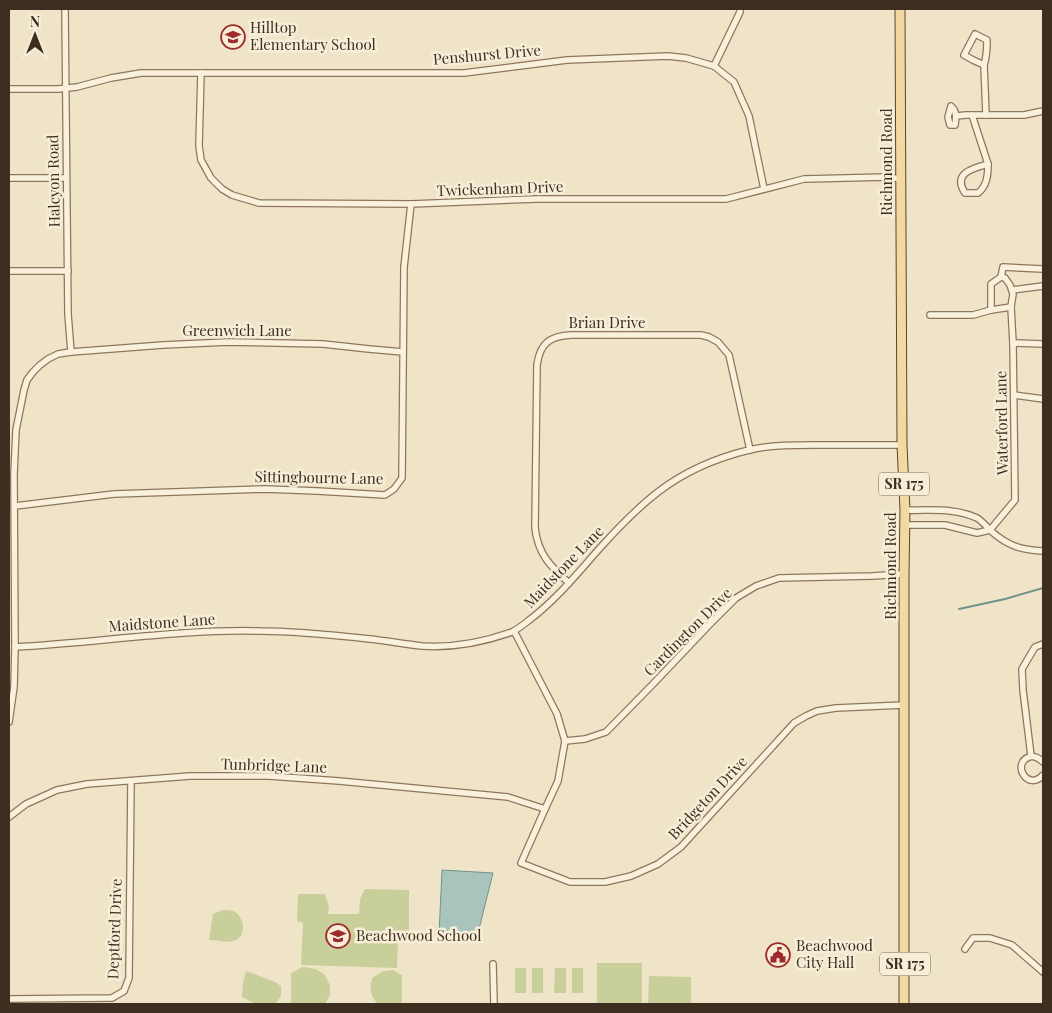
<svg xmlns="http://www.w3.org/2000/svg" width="1052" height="1013" font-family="'Playfair Display',serif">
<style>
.green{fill:#c9cf9b}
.water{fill:#a9c4bc;stroke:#6f938a}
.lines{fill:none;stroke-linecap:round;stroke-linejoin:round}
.stream{stroke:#6f938a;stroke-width:2}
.street-casing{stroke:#8d765c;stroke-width:8}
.primary-casing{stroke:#5b4430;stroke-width:11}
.street{stroke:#faf1dc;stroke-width:5.5}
.primary{stroke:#f3d9a0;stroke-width:9}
.labels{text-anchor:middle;stroke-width:5;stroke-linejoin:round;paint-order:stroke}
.shield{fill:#f7eed8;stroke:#756857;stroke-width:1}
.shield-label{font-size:14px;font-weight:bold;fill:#3d2e20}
.poi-label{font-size:15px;fill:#3d2e20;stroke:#f7eed8;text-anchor:start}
.street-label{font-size:15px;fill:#3d2e20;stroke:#f7eed8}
</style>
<rect width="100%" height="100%" fill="#f0e4c8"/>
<g class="green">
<polygon points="365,889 409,890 409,932 398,938 397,968 301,965 303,923 297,921 298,894 325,894 329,907 328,914 359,914 360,899"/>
<path d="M223,910C227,910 232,910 235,912C245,918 247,938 233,941C227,943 216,940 209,940L213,914Z"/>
<rect x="597" y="963" width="45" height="41"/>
<polygon points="303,967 316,969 325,975 330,985 330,995 325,1004 291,1004 291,973"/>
<rect x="515" y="968" width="11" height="25"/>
<rect x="532" y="968" width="11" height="25"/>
<polygon points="555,968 566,968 566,993 554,993"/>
<rect x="572" y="968" width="11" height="25"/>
<path d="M393,970L402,975V1003H377C369,994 370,990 372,978L383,971Z"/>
<polygon points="246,971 275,982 281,986 281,996 275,1004 256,1004 242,997 243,983"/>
<polygon points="649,976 691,977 691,1004 648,1004"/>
</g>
<polygon class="water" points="442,870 493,873 479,929 479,936 439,935"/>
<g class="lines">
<polyline class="stream" points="959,609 1005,599 1043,588"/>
<g class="street-casing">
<g id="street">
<polyline points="65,9 68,314 71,352"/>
<path d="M975,34L987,40C987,49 987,56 984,65L973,60L964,55Z"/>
<polyline points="984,65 986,115"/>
<polyline points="714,66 740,12 740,9"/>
<polyline points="201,73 199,146 201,160 211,178 222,189 232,195 259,203 411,204 536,199 726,199 804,179 887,177 901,179"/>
<polyline points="9,89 58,89 77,87 111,78 141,73 464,73 567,60 668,56 686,58 714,66 734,82 749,116 764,189"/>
<path d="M951,106C957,111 956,118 955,125H950L948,117Z"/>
<polyline points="972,115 988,164"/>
<polyline points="956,116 966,115 1024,115 1043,111"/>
<path d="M988,164C988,175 987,186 978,193H965C952,173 973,168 988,164Z"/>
<polyline points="9,178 66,178"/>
<polyline points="9,271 68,271"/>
<polyline points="1012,290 1043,286"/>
<polyline points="991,310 991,284 1001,277 1003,267 1043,269"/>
<polyline points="930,315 973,315 991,310 1011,307"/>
<polyline points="1013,343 1043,344"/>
<polyline points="1014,395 1043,399"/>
<polyline points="15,506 114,494 265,489 317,491 385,495 394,489 402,478 404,267 411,204"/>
<path d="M905,510C931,511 953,507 977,518C982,521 987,527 991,531C1008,546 1021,550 1043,551"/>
<polyline points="905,525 945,525 977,533 990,530"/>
<polyline points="990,530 1015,500 1013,343 1011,307 1013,294 1010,285 1005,278 1001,277"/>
<path d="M569,583C550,566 538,554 535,528L537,365C540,343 550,336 571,335H701L709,337L718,342L729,355L750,450"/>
<polyline points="514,631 557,714 565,741 558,781 545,809 521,863 570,882 605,882 631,876 658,864 681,847 794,723 806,716 817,711 836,708 904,705"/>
<path d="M15,647C96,643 177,629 260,631C296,631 333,635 370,639C387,641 405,644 422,646C453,648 484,642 512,632C518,629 523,625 528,621C555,601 577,574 599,549C617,529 636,509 658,492C684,472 716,458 749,450C775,444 803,445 830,445C854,445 878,445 902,445"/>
<polyline points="9,722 14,687 15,647 14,474 16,430 24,390 27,380 33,372 40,365 48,359 58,354 71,352 163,345 228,342 323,344 369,349 403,352"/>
<polyline points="565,741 585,739 606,732 655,682 709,625 736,598 756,586 779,578 872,576 904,574"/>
<polyline points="1031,756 1023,690 1022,669 1035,647 1043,644"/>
<path d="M1043,762C1039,758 1035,755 1029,757C1011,764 1028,792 1043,775"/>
<polyline points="9,817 26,804 57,790 87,784 190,776 269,776 339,781 508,797 545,809"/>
<polyline points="965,949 973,938 990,938 1012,945 1043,972"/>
<polyline points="493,964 494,1004"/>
<polyline points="9,999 112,998 124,991 129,978 131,781"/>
</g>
</g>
<g class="primary-casing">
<polyline id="primary" points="900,9 902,445 905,510 904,574 904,1004"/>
</g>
<use href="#street" class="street"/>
<use href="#primary" class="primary"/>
</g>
<defs>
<g id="school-ring" transform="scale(1.25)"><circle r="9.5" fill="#f7eed8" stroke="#9e2a2b" stroke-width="1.5"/><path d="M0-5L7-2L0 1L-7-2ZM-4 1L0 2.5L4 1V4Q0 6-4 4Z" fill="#9e2a2b"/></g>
<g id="civic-ring" transform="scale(1.25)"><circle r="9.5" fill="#f7eed8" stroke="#9e2a2b" stroke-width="1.5"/><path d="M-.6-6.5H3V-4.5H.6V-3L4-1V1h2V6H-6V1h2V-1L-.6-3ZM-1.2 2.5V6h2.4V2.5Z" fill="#9e2a2b"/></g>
</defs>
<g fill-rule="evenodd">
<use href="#school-ring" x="233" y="37"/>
<use href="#school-ring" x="338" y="936"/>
<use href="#civic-ring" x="778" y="955"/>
</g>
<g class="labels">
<g class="shield">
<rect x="879" y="472.5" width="50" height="23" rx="4"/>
<rect x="880" y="952.5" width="50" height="23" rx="4"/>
</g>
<g class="shield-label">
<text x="904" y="489">SR 175</text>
<text x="905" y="969">SR 175</text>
</g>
<g class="poi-label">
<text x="250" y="33">Hilltop<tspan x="250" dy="17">Elementary School</tspan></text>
<text x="356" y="941">Beachwood School</text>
<text x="796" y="951">Beachwood<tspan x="796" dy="17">City Hall</tspan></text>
</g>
<g class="street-label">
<text transform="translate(487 55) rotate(-5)" y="5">Penshurst Drive</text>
<text transform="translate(887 162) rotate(-90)" y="5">Richmond Road</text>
<text transform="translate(54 181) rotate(-91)" y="5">Halcyon Road</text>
<text transform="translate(500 189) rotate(-2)" y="5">Twickenham Drive</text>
<text x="607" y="328">Brian Drive</text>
<text x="237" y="336">Greenwich Lane</text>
<text transform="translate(1002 423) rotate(-91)" y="5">Waterford Lane</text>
<text transform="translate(319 478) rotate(1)" y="5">Sittingbourne Lane</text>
<text transform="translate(891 566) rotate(-90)" y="5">Richmond Road</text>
<text transform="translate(564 567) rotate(-46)" y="5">Maidstone Lane</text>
<text transform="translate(162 623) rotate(-4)" y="5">Maidstone Lane</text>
<text transform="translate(688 632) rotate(-45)" y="5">Cardington Drive</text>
<text transform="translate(274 766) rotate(2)" y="5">Tunbridge Lane</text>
<text transform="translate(708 798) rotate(-47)" y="5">Bridgeton Drive</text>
<text transform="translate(115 929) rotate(-88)" y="5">Deptford Drive</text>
</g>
</g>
<rect width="1052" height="1013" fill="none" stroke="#3d2e20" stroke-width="20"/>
<g transform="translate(35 35)" stroke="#f7eed8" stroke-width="4" paint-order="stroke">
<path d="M0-4L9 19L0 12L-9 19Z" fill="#3d2e20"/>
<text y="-8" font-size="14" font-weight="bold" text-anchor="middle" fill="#3d2e20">N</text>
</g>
</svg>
